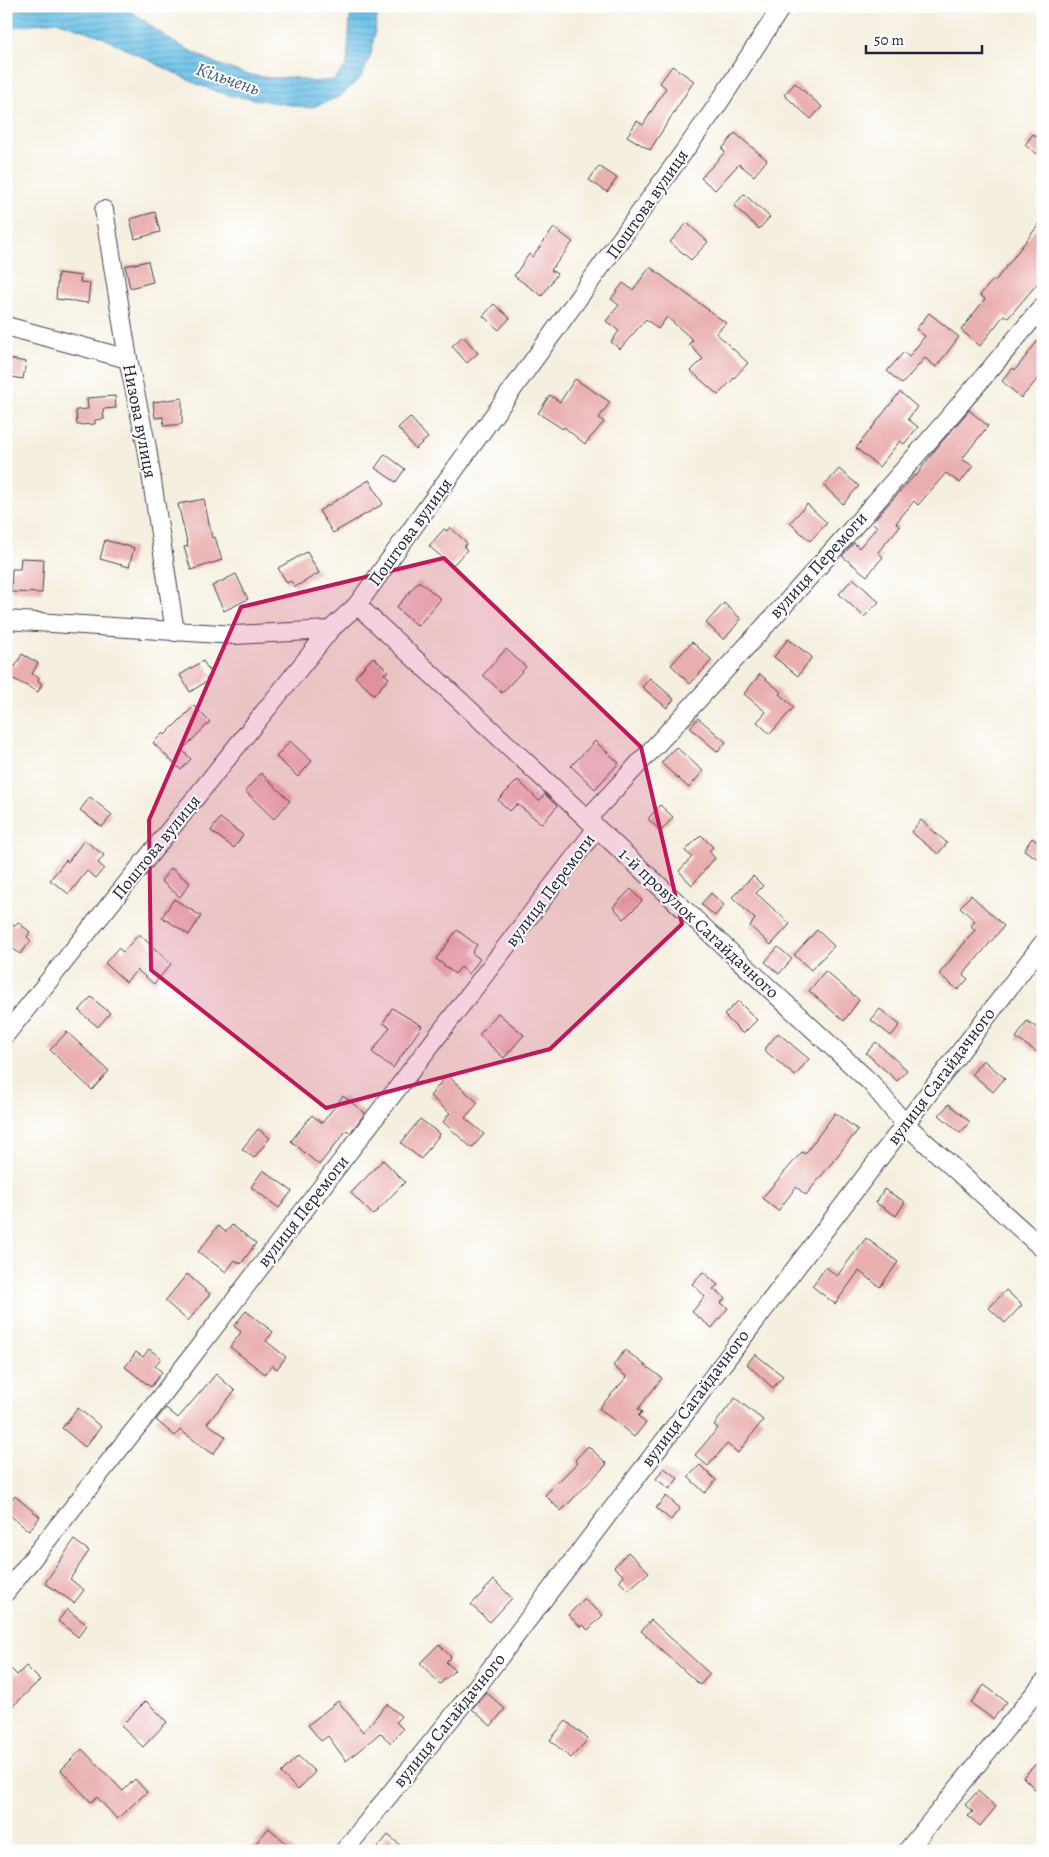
<svg xmlns="http://www.w3.org/2000/svg" width="1049" height="1857" font-family="Alegreya,serif">
<style>
.water{fill:url(#water-rules);stroke:#467292}
.building{fill:#e9afae}
.lines{fill:none;stroke-linecap:round;stroke-linejoin:round}
.minor-casing{stroke:#424153;stroke-width:20}
.minor{stroke:#fff;stroke-width:18}
.marked{fill:#c2185b;fill-opacity:0.2;stroke:#c2185b;stroke-width:4;stroke-linejoin:round}
.labels{text-anchor:middle;stroke-width:4;stroke-linejoin:round;paint-order:stroke}
.street-label{font-size:18px;fill:#22223b;stroke:#fff}
.water-label{font-size:19px;font-style:italic;fill:#3c5a78;stroke:#fff}
</style>
<defs>
<pattern id="water-rules" width="6" height="5" patternUnits="userSpaceOnUse" patternTransform="scale(1.25)"><rect width="6" height="5" fill="#6bc1e8"/><path d="M0 2.5h6" fill="none" stroke="#589cbd"/></pattern>
</defs>
<rect width="100%" height="100%" fill="#fff"/>
<filter id="ink" filterUnits="userSpaceOnUse"><feTurbulence type="fractalNoise" baseFrequency=".02" numOctaves="2"/><feDisplacementMap in="SourceGraphic" scale="10" xChannelSelector="R" yChannelSelector="G"/><feConvolveMatrix kernelMatrix="1 2 1 2 8 2 1 2 1" color-interpolation-filters="sRGB"/></filter>
<filter id="wash" filterUnits="userSpaceOnUse"><feTurbulence type="fractalNoise" baseFrequency=".0096" numOctaves="4" result="noise"/><feDisplacementMap in="SourceGraphic" scale="20" xChannelSelector="R" yChannelSelector="G"/><feGaussianBlur stdDeviation="1.12" result="paint"/><feColorMatrix in="noise" values="0 0 0 0 0 0 0 0 0 0 0 0 0 0 0 0 0 1.4 0 .05"/><feComposite in="paint" operator="in"/></filter>
<g filter="url(#wash)">
<rect width="100%" height="100%" fill="#f4efde"/>
<polygon class="water" points="6,6 124,6 173,42 217,64 245,74 271,78 291,77 313,82 334,80 347,64 351,6 379,6 371,54 362,76 341,96 310,108 228,95 201,86 98,35 56,21 6,28"/>
<g id="blocks">
<g class="building">
<polygon points="672,66 694,81 650,150 627,136 637,121 643,125 666,88 660,83"/>
<polygon points="795,83 822,107 811,119 784,95"/>
<polygon points="735,133 767,160 754,176 739,164 715,190 701,178 725,152 722,149"/>
<polygon points="1033,134 1043,142 1043,158 1025,145"/>
<polygon points="599,166 617,178 607,192 589,180"/>
<polygon points="744,194 770,217 759,229 734,206"/>
<polygon points="155,212 160,232 135,239 130,219"/>
<polygon points="1043,219 1043,277 1008,318 1004,315 980,346 961,330 985,299 980,295 993,280 995,281"/>
<polygon points="687,223 708,242 691,260 670,242"/>
<polygon points="554,228 573,242 551,270 557,274 542,296 514,276 529,254 532,257"/>
<polygon points="148,261 153,282 130,288 125,266"/>
<polygon points="650,267 726,323 716,333 748,363 718,395 691,371 703,359 689,344 693,340 667,317 658,329 646,319 620,349 611,342 619,331 606,321 619,305 611,299 623,283 633,290"/>
<polygon points="58,273 81,276 80,282 90,283 88,303 56,299"/>
<polygon points="494,304 510,318 499,330 483,316"/>
<polygon points="929,313 959,337 936,367 925,358 902,384 887,371 904,352 909,357 925,336 916,329"/>
<polygon points="1043,334 1043,373 1021,398 1002,381 1013,368 1015,370"/>
<polygon points="463,336 478,353 467,363 452,346"/>
<polygon points="6,358 26,362 23,379 6,376"/>
<polygon points="575,379 610,402 599,418 604,422 585,444 564,427 563,429 538,413 550,395 560,402"/>
<polygon points="900,392 917,407 908,419 918,427 904,444 900,441 879,467 856,448"/>
<polygon points="115,396 116,408 103,409 104,419 95,420 95,424 77,425 76,410 88,409 87,398"/>
<polygon points="182,398 182,424 164,426 163,417 155,418 153,402"/>
<polygon points="969,410 988,426 962,459 973,466 960,483 946,473 918,505 914,501 896,523 900,526 878,552 883,557 867,576 842,556 854,543 859,548 877,527 872,522 915,475 916,476 935,450"/>
<polygon points="410,417 428,438 415,449 398,428"/>
<polygon points="385,454 405,469 396,482 375,468"/>
<polygon points="839,469 859,486 843,504 824,486"/>
<polygon points="369,480 383,504 333,533 319,511"/>
<polygon points="204,499 212,538 215,537 222,560 191,570 184,547 188,546 178,504"/>
<polygon points="807,504 827,523 810,541 790,523"/>
<polygon points="450,527 467,543 464,547 467,550 452,566 429,546 444,529 447,531"/>
<polygon points="105,540 134,548 129,567 100,559"/>
<polygon points="307,552 319,573 295,587 291,581 287,583 278,568"/>
<polygon points="21,558 44,559 42,593 11,592 12,569 20,569"/>
<polygon points="236,574 248,599 224,611 212,586"/>
<polygon points="853,578 879,602 864,617 839,594"/>
<polygon points="419,581 441,599 418,626 396,608"/>
<polygon points="724,603 741,619 724,640 706,623"/>
<polygon points="788,639 812,657 798,676 774,657"/>
<polygon points="692,642 712,660 690,684 671,665"/>
<polygon points="506,649 526,667 502,693 483,675"/>
<polygon points="22,654 38,663 32,674 39,678 38,681 42,684 38,692 6,675 6,661 15,667"/>
<polygon points="373,657 388,671 384,674 389,678 374,695 355,677"/>
<polygon points="203,661 212,675 206,679 207,681 190,692 180,675"/>
<polygon points="760,674 781,692 779,694 794,707 770,734 757,722 766,712 744,694"/>
<polygon points="650,678 674,699 667,708 642,687"/>
<polygon points="194,706 210,722 182,750 191,759 181,770 153,743 163,733 165,735"/>
<polygon points="698,718 726,742 718,752 690,728"/>
<polygon points="290,741 312,761 298,777 276,757"/>
<polygon points="595,741 619,763 595,789 571,766"/>
<polygon points="676,747 703,771 689,788 661,763"/>
<polygon points="261,773 290,801 274,819 245,791"/>
<polygon points="518,780 539,801 545,794 557,806 542,824 517,804 510,811 498,800"/>
<polygon points="90,797 112,815 102,827 80,810"/>
<polygon points="660,805 673,817 661,831 648,819"/>
<polygon points="220,818 243,835 234,848 211,831"/>
<polygon points="921,820 947,843 938,854 911,832"/>
<polygon points="701,835 713,847 709,851 715,858 692,885 679,871 692,857 685,851"/>
<polygon points="1032,838 1043,846 1043,862 1024,850"/>
<polygon points="84,840 104,855 98,863 104,868 96,878 87,871 69,894 50,880 66,860 68,862"/>
<polygon points="171,868 190,883 180,897 161,881"/>
<polygon points="753,876 763,886 756,893 790,924 771,945 750,926 755,919 732,897"/>
<polygon points="631,889 642,901 624,919 613,907"/>
<polygon points="711,893 724,905 715,916 701,904"/>
<polygon points="971,895 1004,926 963,975 968,979 958,990 939,974 975,930 971,926 975,921 960,907"/>
<polygon points="174,899 201,916 189,935 162,917"/>
<polygon points="18,922 30,932 27,937 31,941 20,954 6,943 6,931 12,924 15,926"/>
<polygon points="457,930 477,945 472,953 480,959 469,974 461,967 455,974 436,959"/>
<polygon points="817,930 834,946 811,970 794,955"/>
<polygon points="139,934 171,964 154,984 137,970 126,982 105,963 118,948 123,952"/>
<polygon points="778,947 792,959 779,974 765,962"/>
<polygon points="825,971 859,1000 844,1021 809,991"/>
<polygon points="91,997 110,1013 98,1027 79,1011"/>
<polygon points="738,1001 757,1020 743,1034 724,1015"/>
<polygon points="392,1008 422,1026 393,1068 372,1052 390,1027 383,1023"/>
<polygon points="880,1009 900,1025 891,1036 871,1020"/>
<polygon points="498,1013 524,1035 504,1058 479,1035"/>
<polygon points="1027,1021 1043,1032 1043,1046 1038,1053 1016,1038"/>
<polygon points="67,1032 109,1071 92,1090 50,1050"/>
<polygon points="778,1033 809,1059 795,1076 764,1050"/>
<polygon points="876,1042 907,1070 897,1081 866,1053"/>
<polygon points="983,1060 1005,1078 993,1092 972,1074"/>
<polygon points="447,1075 478,1103 465,1118 484,1134 472,1148 443,1122 450,1113 430,1096"/>
<polygon points="343,1096 365,1113 350,1133 347,1130 319,1165 291,1141 312,1115 322,1123"/>
<polygon points="949,1104 970,1122 960,1133 939,1115"/>
<polygon points="835,1113 858,1130 806,1195 796,1187 778,1211 762,1198 802,1152 805,1154"/>
<polygon points="420,1119 440,1134 421,1159 401,1143"/>
<polygon points="258,1129 270,1138 254,1158 242,1149"/>
<polygon points="383,1160 405,1182 373,1215 351,1193"/>
<polygon points="263,1170 292,1191 279,1208 251,1187"/>
<polygon points="884,1189 905,1202 896,1216 876,1203"/>
<polygon points="232,1225 256,1243 241,1264 235,1260 226,1272 198,1252 218,1226 226,1232"/>
<polygon points="866,1238 898,1262 880,1287 859,1271 835,1304 812,1286 826,1267 837,1276"/>
<polygon points="703,1272 718,1285 713,1289 725,1298 721,1303 728,1308 712,1328 692,1312 705,1296 692,1284"/>
<polygon points="187,1274 210,1294 188,1321 165,1301"/>
<polygon points="1006,1290 1022,1305 1005,1323 989,1308"/>
<polygon points="246,1311 273,1332 266,1341 286,1357 277,1369 272,1365 265,1374 230,1347 241,1332 234,1326"/>
<polygon points="149,1349 161,1358 155,1366 162,1372 151,1387 125,1367 136,1352 143,1357"/>
<polygon points="625,1350 662,1378 638,1409 642,1412 638,1416 646,1423 634,1437 599,1408 627,1377 613,1366"/>
<polygon points="755,1354 783,1376 773,1388 747,1364"/>
<polygon points="216,1374 235,1391 207,1423 226,1437 213,1454 180,1430 175,1436 156,1420 166,1408 178,1418"/>
<polygon points="735,1398 763,1420 738,1453 727,1444 708,1466 695,1455 718,1428 714,1425"/>
<polygon points="78,1408 101,1427 85,1447 62,1428"/>
<polygon points="588,1446 607,1464 561,1511 545,1495 577,1463 575,1460"/>
<polygon points="700,1465 716,1480 705,1493 688,1477"/>
<polygon points="664,1468 678,1478 670,1489 656,1479"/>
<polygon points="15,1496 40,1517 29,1531 6,1512 6,1506"/>
<polygon points="666,1496 680,1508 671,1520 656,1508"/>
<polygon points="74,1540 89,1551 70,1579 84,1590 74,1603 45,1583"/>
<polygon points="628,1552 649,1572 628,1590 619,1581 624,1576 614,1567"/>
<polygon points="494,1580 512,1598 490,1622 471,1605"/>
<polygon points="584,1599 603,1615 588,1630 583,1625 581,1627 568,1615"/>
<polygon points="67,1609 87,1625 78,1637 58,1621"/>
<polygon points="651,1620 710,1674 700,1685 641,1631"/>
<polygon points="439,1644 451,1657 446,1662 455,1670 440,1684 420,1663"/>
<polygon points="6,1664 17,1675 26,1666 40,1680 6,1713"/>
<polygon points="984,1685 1007,1702 993,1719 971,1703"/>
<polygon points="486,1692 505,1709 491,1726 472,1709"/>
<polygon points="146,1701 167,1722 143,1747 121,1726"/>
<polygon points="338,1701 363,1732 387,1704 401,1716 396,1722 403,1729 391,1743 380,1733 346,1761 328,1736 321,1741 308,1725"/>
<polygon points="566,1721 588,1739 571,1758 550,1740"/>
<polygon points="82,1749 123,1791 135,1779 147,1792 117,1819 97,1797 91,1802 61,1770"/>
<polygon points="298,1756 315,1772 298,1790 281,1773"/>
<polygon points="1043,1757 1043,1797 1023,1777"/>
<polygon points="978,1791 996,1807 980,1826 968,1816 973,1812 965,1805"/>
<polygon points="269,1828 295,1851 249,1851"/>
<polygon points="388,1835 407,1851 375,1851"/>
</g>
</g>
</g>
<g filter="url(#ink)">
<use href="#blocks" fill-opacity="0" stroke="#424153" stroke-width="1"/>
<g class="lines">
<g class="minor-casing">
<g id="minor">
<polyline points="104,210 128,359 147,448 175,632"/>
<polyline points="6,326 128,359"/>
<polyline points="357,605 871,1083 904,1123 1043,1249"/>
<polyline points="6,620 235,635 330,630"/>
<path d="M588,818C744,652 897,482 1043,306"/>
<polyline points="6,1034 330,630 357,605 716,107 782,6"/>
<polyline points="6,1592 163,1394 597,828"/>
<polyline points="344,1851 482,1680 1043,943"/>
<polyline points="907,1851 1043,1683"/>
</g>
</g>
<use href="#minor" class="minor"/>
</g>
</g>
<path class="marked" d="M444,558L641,747L682,924L550,1049L326,1108L151,970L149,820L241,607Z"/>
<g class="labels">
<g class="street-label">
<text transform="translate(647 204) rotate(-55)" y="6">Поштова вулиця</text>
<text transform="translate(140 421) rotate(79)" y="6">Низова вулиця</text>
<text transform="translate(410 532) rotate(-54)" y="6">Поштова вулиця</text>
<text transform="translate(818 565) rotate(-48)" y="6">вулиця Перемоги</text>
<text transform="translate(156 847) rotate(-51)" y="6">Поштова вулиця</text>
<text transform="translate(550 890) rotate(-53)" y="6">вулиця Перемоги</text>
<text transform="translate(699 923) rotate(43)" y="6">1-й провулок Сагайдачного</text>
<text transform="translate(941 1076) rotate(-53)" y="6">вулиця Сагайдачного</text>
<text transform="translate(303 1211) rotate(-52)" y="6">вулиця Перемоги</text>
<text transform="translate(695 1398) rotate(-53)" y="6">вулиця Сагайдачного</text>
<text transform="translate(449 1720) rotate(-51)" y="6">вулиця Сагайдачного</text>
</g>
<g class="water-label">
<text transform="translate(228 78) rotate(19)" y="7">Кільчень</text>
</g>
</g>
<rect width="1049" height="1857" fill="none" stroke="#fff" stroke-width="25"/>
<path d="M866 45v8h116v-8" fill="none" stroke="#22223b" stroke-width="2.5"/>
<text x="874" y="45" font-size="15" fill="#22223b" stroke="#ffffff" stroke-width="4" paint-order="stroke">50 m</text>
</svg>
